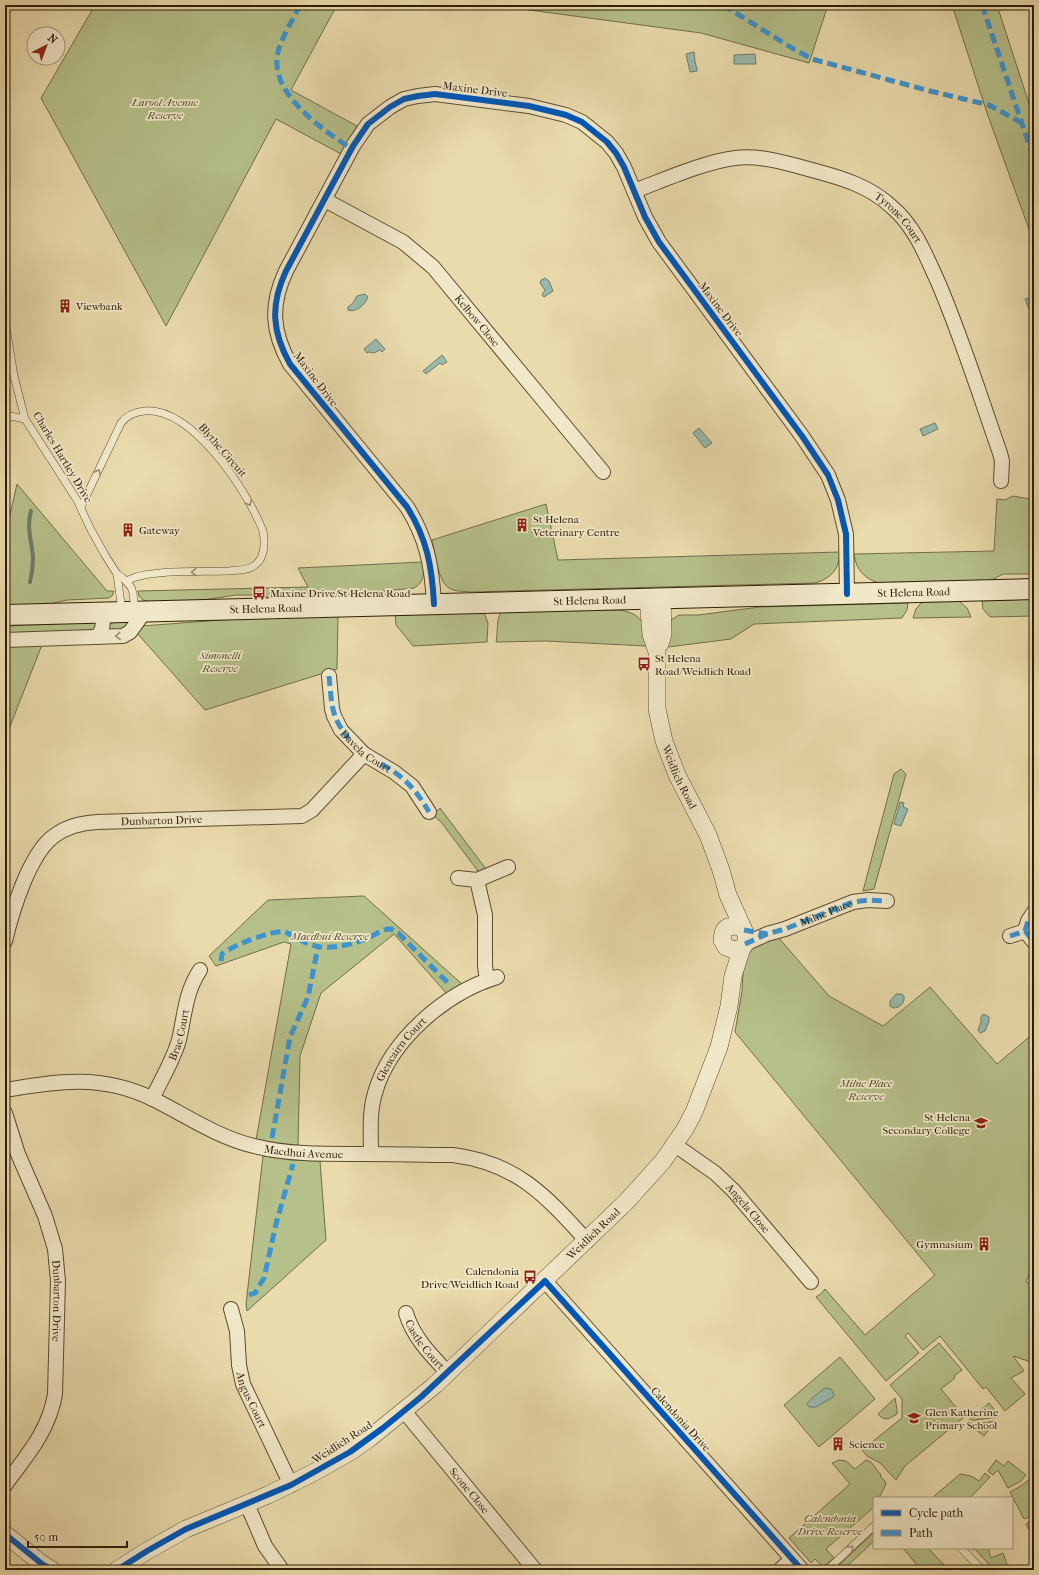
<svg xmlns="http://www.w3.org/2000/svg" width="1039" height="1575" font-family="'IM FELL French Canon',serif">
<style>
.green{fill:#b6c08a;stroke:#726e48}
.water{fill:#98bbad;stroke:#6d7c6b}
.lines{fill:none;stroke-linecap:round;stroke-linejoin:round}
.stream{stroke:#6d7c6b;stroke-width:4}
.service-casing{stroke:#5c4c30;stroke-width:8}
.minor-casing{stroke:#5c4c30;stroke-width:16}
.tertiary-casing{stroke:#5c4c30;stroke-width:18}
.secondary-casing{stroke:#2d1d07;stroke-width:22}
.service{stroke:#f1e8c9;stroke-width:7}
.minor{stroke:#f1e8c9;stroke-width:14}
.tertiary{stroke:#f1e8c9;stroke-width:17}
.secondary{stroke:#f1e8c9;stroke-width:20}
.quiet{stroke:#3c94d1;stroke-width:5;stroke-dasharray:10 5;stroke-linecap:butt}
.cycleway-casing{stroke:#f1e8c9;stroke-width:8}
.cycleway{stroke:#0057b8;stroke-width:6}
.oneway{stroke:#998d72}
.labels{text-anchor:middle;stroke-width:3.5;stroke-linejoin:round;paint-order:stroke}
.street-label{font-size:11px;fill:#2d1d07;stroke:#f1e8c9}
.park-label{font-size:11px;font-style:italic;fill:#564e2e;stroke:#f1e8c9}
.poi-label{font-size:11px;fill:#2d1d07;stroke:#f1e8c9;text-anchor:start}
</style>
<rect width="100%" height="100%" fill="#eadbac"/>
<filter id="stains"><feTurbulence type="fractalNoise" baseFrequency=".005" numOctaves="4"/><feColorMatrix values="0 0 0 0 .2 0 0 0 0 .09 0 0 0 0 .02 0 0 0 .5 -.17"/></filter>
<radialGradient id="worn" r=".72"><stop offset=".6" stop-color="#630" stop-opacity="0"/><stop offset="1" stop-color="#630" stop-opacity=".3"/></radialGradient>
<g class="green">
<polygon points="95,5 337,5 291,90 357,126 341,154 276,119 166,326 41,98"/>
<polygon points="492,5 828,5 809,63 701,33"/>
<polygon points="952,5 997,5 1034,119 1034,243 987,113"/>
<polygon points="17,484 107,591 114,591 112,596 109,598 67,600 50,604 5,607 5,537"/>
<path d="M1013,496L1034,500V574H1003L990,581L882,584C866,580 856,571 854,554L994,551L997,499L1005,500Z"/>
<path d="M546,504L558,560L840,552C839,569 832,578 815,583L471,592C464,591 455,592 449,588C438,582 435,552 432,540Z"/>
<path d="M423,562C424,573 424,583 414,588L337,596L276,598L252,595H236L203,600L150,602L143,600L139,596L138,591L308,587L298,568Z"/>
<polygon points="1034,599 1034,616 990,617 983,609 982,601"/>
<polygon points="959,601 967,608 971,617 913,618 916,609 922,602"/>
<polygon points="908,603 907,610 902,618 754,624 731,639 668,647 671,620 679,615 698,615 760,607"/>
<path d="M618,610C643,613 645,624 646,646L546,641L496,642C498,633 496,619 501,612Z"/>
<polygon points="484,613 488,623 487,642 413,646 396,625 395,614"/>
<polygon points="338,616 337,669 205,710 137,633 142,626 234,619"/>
<polygon points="99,622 96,629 93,630 5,633 5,626"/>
<polygon points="130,622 125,630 109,631 107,623"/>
<polygon points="42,645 5,739 5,646"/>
<polygon points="901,769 906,774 874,889 863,891 894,774"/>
<polygon points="440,808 486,869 478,871 441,822 433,815"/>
<polygon points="364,896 463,985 447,994 394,934 321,993 300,1056 298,1146 256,1140 291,944 284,942 216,966 209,956 268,900"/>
<polygon points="778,937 829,996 883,1026 930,987 997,1064 1034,1033 1034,1261 1026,1282 1034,1285 1034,1363 1013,1356 1024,1371 1011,1378 1025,1394 1005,1411 986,1387 983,1389 940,1336 923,1350 908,1333 905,1336 919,1353 886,1381 816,1297 821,1294 825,1289 865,1335 935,1275 735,1032 742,991 744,956 747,949"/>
<polygon points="263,1156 291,1160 320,1161 326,1240 247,1311 246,1304"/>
<polygon points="939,1343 962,1370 954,1376 955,1378 941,1389 964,1417 905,1466 896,1480 880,1463 867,1456 862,1450 902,1418 902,1399 890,1385"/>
<polygon points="840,1357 875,1399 819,1447 784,1405"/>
<polygon points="895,1398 897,1409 897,1414 888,1419 882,1418 878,1414"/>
<polygon points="989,1403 999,1415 998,1417 968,1421"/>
<polygon points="995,1421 984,1436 970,1425"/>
<polygon points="839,1460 846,1461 855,1469 866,1460 871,1462 881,1475 880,1476 885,1481 886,1484 879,1498 874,1498 874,1507 826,1549 834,1558 823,1567 815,1559 811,1563 789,1538 850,1484 832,1463"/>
<polygon points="996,1460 1004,1466 1008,1461 1026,1475 1021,1481 1008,1488 998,1470 993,1475 988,1471"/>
<polygon points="985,1473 990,1477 970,1498 932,1498 960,1474 971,1476 979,1481"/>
<polygon points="1031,1478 1034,1478 1034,1515 1024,1519 1010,1492 1021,1486"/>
<polygon points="1034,1519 1034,1540 1026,1524"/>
<polygon points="874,1532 874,1541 843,1570 834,1570"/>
<polygon points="903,1548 928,1548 949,1570 921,1570"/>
<polygon points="971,1548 988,1548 991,1558 1003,1553 1009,1570 994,1570 975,1549 973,1550"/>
</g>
<g class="water">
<polygon points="694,52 695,62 697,69 697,71 690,72 686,54"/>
<polygon points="755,54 756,64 734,64 734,55"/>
<polygon points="545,278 549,281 553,291 544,297 542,295 545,290 540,283 541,280"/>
<path d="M365,294L368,297C365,305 356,313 348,310V307L353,303L357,296Z"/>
<polygon points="1028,298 1029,300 1034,299 1034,307 1029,309 1025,299"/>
<polygon points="376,339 385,349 382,352 380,350 374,353 369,352 367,353 364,349"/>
<polygon points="442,355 447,362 442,365 440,363 426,374 423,371"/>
<polygon points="935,423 938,429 923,436 920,429"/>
<polygon points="699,428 712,443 705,448 693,433"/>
<polygon points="900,802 904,803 903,807 908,809 901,826 894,824"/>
<path d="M896,994H902L904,996C905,1003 900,1008 893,1008L890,1006V1001Z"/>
<polygon points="984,1014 989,1017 989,1021 985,1031 980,1033 978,1030 981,1022 981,1016"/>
<polygon points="825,1388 831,1389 834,1395 833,1397 816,1407 809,1407 807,1404 811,1399"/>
</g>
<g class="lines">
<path class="stream" d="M30,582C32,574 33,566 33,558C32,541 26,528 31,511"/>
<g class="service-casing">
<g id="service">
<polyline points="5,321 14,376 25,419 77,500 90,528 105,555 117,574 123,578 131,587 133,593 135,610"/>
<polyline points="5,415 25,419"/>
<path d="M81,507L121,423C127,415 134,412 144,411C192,406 248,492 263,531C265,542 265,558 255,565C248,571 237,570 228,571C204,572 144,569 127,581"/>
<polyline points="117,574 122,611"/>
<polyline points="961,1548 982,1570"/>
<polyline points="827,1570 874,1526"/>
</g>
</g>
<g class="minor-casing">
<g id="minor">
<path id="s1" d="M634,191C664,180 704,162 735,158C761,155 787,163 812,170C842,178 870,186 893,208C915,227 926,256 938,282C962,338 980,396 1000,453L1002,461L1001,481"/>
<path id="s2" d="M325,200L403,242L433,267L603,472"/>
<path d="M434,604C432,566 427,539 407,507L290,364C272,332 270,305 286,271L353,146L368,124L390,107L404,99L418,96L435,94L529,106L566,115L582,122L607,142L616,153L624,167L645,217L659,242L802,436L828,475L838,500L846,534L847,594"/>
<polyline points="98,637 102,629 104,613"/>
<polyline points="5,640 123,636 130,632 145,611"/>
<path id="s3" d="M329,676L332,709L334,716L341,730L364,754L394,772L412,786L429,812"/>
<polyline points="458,878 477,880 485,915 485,966 487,980"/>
<polyline points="477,880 508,867"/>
<polyline points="1025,931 1028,921 1034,912"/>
<polyline points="1010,936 1025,931 1034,942"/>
<path id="s4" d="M5,941C12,912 29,854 54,836C67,826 81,823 97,822L302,816L312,810L364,754"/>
<polyline points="745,944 767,934 785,929 853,902 868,900 887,901"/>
<path id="s5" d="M5,1090C58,1081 102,1074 153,1099C187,1116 217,1137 254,1146C290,1155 328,1154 365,1154C394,1154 424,1155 453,1155C517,1163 546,1196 587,1241"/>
<path id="s6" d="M152,1099C161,1080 173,1061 179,1040C185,1014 185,993 200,970"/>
<path id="s7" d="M5,1113L18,1154L45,1216L55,1249L58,1281L55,1394C49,1431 27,1455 5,1485"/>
<path id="s8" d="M675,1145L715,1173L733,1190L811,1282"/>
<path id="s9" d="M371,1154C371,1134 369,1113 375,1093C390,1040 445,993 497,977"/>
<polyline points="545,1281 802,1570"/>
<path id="s10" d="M231,1309L237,1331L239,1365L243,1384L291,1485"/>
<path id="s11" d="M406,1313C413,1337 431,1355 448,1373"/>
<path id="s12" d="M404,1411L535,1570"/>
<polyline points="247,1504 265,1546 282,1570"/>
<polyline points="780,1570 792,1559"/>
</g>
</g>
<g class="tertiary-casing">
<g id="tertiary">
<path id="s13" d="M648,598L651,634L657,652V709L664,741L677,775L708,835L721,870L728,895L747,937L745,944L742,948L734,950L726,947L722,940L723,933L725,929L728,927L736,926L742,928"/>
<polyline points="660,644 663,634 662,598"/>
<polyline points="5,1534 42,1564 52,1570"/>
<path id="s14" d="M117,1570L147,1551L186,1529L268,1495L311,1474L350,1452L370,1438L435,1385L626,1202L663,1161L685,1129L694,1112L719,1047L729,1006L733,976L742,948"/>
</g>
</g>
<g class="secondary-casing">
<g id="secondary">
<path id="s15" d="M5,615L1034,589"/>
</g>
</g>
<use href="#service" class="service"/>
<use href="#minor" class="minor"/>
<use href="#tertiary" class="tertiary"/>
<use href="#secondary" class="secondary"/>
<g class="quiet">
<path d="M300,5C293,20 282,36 278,52C268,93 323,130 352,149"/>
<polyline points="723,5 792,48 812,59 930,91 989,105 1022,123"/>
<polyline points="982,5 1034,159"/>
<path d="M329,676C332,704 330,716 349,739"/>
<path d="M381,764C403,775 417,791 429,812"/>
<polyline points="744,930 767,934"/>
<polyline points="1025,931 1028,921 1034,912"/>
<polyline points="1010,936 1025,931 1034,942"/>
<path id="s16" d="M745,944L767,934L785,929L853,902L868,900L887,901"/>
<path d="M221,961L222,954C231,946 274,929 285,932C293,935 301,941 309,944C319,948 330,948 340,946C349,945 358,942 366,939C374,936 383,928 391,929L398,933L450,985"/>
<polyline points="272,1138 290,1037 308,997 318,947"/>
<polyline points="249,1295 255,1293 264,1278 276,1224 293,1164"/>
</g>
<g class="cycleway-casing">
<g id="cycleway">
<path d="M434,604C432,566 427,539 407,507L290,364C272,332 270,305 286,271L353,146L368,124L390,107L404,99L418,96L435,94L529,106L566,115L582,122L607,142L616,153L624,167L645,217L659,242L802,436L828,475L838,500L846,534L847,594"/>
<polyline points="5,1534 42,1564 52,1570"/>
<polyline points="117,1570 147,1551 186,1529 291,1485 350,1452 383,1428 421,1397 545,1281 802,1570"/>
</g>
</g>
<use href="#cycleway" class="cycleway"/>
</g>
<defs><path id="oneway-chevron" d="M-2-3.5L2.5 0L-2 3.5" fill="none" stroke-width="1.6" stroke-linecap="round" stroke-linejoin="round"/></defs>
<g class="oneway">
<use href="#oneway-chevron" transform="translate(98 472) rotate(-64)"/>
<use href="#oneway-chevron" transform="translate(249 503) rotate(61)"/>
<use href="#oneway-chevron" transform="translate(194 572) rotate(178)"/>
<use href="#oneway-chevron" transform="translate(118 636) rotate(177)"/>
<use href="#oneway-chevron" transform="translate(851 1548) rotate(-44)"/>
</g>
<defs>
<g id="building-bare" transform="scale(1.08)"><path d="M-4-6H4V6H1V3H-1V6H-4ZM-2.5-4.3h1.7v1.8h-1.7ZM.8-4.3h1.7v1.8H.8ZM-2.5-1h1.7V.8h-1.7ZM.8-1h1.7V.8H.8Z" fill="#8f2418" stroke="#f1e8c9" stroke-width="2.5" paint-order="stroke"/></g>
<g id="bus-bare" transform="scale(1.08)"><path d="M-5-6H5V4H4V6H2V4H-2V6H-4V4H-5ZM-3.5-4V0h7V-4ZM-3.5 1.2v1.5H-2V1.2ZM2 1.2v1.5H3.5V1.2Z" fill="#8f2418" stroke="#f1e8c9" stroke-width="2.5" paint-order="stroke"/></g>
<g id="school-bare" transform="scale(1.08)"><path d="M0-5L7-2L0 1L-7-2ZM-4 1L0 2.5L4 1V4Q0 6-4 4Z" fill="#8f2418" stroke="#f1e8c9" stroke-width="2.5" paint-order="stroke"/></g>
</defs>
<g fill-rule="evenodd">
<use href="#building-bare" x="65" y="306"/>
<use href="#building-bare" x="522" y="525"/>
<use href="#building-bare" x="128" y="530"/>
<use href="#bus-bare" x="259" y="593"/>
<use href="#bus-bare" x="644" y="664"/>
<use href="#school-bare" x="981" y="1123"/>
<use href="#building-bare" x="984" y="1244"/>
<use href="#bus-bare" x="530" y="1277"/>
<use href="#school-bare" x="914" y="1418"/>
<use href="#building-bare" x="838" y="1444"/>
</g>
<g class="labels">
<g class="street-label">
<text transform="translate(475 89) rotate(7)" y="4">Maxine Drive</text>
<text dy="4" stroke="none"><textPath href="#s1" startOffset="286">Tyrone Court</textPath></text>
<text transform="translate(721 309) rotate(53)" y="4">Maxine Drive</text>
<text dy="4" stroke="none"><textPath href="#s2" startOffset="197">Kelbow Close</textPath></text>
<text transform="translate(316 379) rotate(53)" y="4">Maxine Drive</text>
<text transform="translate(223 450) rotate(49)" y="4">Blythe Circuit</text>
<text transform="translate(63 457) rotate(59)" y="4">Charles Hartley Drive</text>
<text dy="4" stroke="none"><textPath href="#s15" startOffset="909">St Helena Road</textPath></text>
<text dy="4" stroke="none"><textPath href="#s15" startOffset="585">St Helena Road</textPath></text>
<text dy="4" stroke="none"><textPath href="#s15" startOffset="261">St Helena Road</textPath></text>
<text dy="4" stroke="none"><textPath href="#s3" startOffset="89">Davela Court</textPath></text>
<text dy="4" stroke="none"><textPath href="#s13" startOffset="184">Weidlich Road</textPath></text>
<text dy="4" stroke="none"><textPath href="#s4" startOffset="228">Dunbarton Drive</textPath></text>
<text dy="4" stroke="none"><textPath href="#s16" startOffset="87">Milne Place</textPath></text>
<text dy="4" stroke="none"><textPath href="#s6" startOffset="70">Brae Court</textPath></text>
<text dy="4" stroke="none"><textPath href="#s9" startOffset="113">Glencairn Court</textPath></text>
<text dy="4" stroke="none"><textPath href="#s5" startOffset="313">Macdhui Avenue</textPath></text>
<text dy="4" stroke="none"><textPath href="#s8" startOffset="97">Angela Close</textPath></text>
<text dy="4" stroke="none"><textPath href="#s14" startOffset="589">Weidlich Road</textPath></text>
<text dy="4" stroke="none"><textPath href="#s7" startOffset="197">Dunbarton Drive</textPath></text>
<text dy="4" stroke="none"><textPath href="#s11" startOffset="37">Castle Court</textPath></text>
<text dy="4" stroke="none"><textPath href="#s10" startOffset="94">Angus Court</textPath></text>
<text transform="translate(681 1419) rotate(48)" y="4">Calendonia Drive</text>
<text transform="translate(342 1442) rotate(-33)" y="4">Weidlich Road</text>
<text dy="4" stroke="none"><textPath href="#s12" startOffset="103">Scone Close</textPath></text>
</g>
<g class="park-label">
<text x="165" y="106">Larool Avenue<tspan x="165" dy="13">Reserve</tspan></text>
<text x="220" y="659">Simonelli<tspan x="220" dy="13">Reserve</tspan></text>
<text x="330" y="940">Macdhui Reserve</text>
<text x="866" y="1087">Milne Place<tspan x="866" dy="13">Reserve</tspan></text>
<text x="830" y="1522">Calendonia<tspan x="830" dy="13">Drive Reserve</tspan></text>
</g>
<g class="poi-label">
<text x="76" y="310">Viewbank</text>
<text x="533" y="523">St Helena<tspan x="533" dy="13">Veterinary Centre</tspan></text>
<text x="139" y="534">Gateway</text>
<text x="270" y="597">Maxine Drive/St Helena Road</text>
<text x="655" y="662">St Helena<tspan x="655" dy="13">Road/Weidlich Road</tspan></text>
<text x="970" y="1121" text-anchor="end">St Helena<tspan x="970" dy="13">Secondary College</tspan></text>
<text x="973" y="1248" text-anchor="end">Gymnasium</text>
<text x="519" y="1275" text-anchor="end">Calendonia<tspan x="519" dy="13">Drive/Weidlich Road</tspan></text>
<text x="925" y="1416">Glen Katherine<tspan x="925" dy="13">Primary School</tspan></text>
<text x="849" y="1448">Science</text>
</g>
</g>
<rect width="1039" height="1575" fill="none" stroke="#eadbac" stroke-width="20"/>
<rect x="6" y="6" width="1027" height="1563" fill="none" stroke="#2d1d07" stroke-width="2"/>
<rect x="10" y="10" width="1019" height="1555" fill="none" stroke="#2d1d07"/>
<rect x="873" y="1497" width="140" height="52" fill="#f1e8c9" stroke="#a3977b"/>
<rect x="881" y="1510" width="20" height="6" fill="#0057b8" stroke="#a3977b"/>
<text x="909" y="1517" font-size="12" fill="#2d1d07">Cycle path</text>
<rect x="881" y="1530" width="20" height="6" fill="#3c94d1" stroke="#a3977b"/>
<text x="909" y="1537" font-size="12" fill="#2d1d07">Path</text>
<g transform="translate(46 46) rotate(42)"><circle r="19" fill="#f1e8c9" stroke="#a3977b"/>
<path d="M0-3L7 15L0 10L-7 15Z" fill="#8f2418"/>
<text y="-6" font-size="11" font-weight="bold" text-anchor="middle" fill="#2d1d07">N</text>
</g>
<path d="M28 1541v6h99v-6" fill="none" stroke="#2d1d07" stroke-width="2"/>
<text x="34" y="1541" font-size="12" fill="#2d1d07" stroke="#f1e8c9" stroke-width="3" paint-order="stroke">50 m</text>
<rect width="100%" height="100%" filter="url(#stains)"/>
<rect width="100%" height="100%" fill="url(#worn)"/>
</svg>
